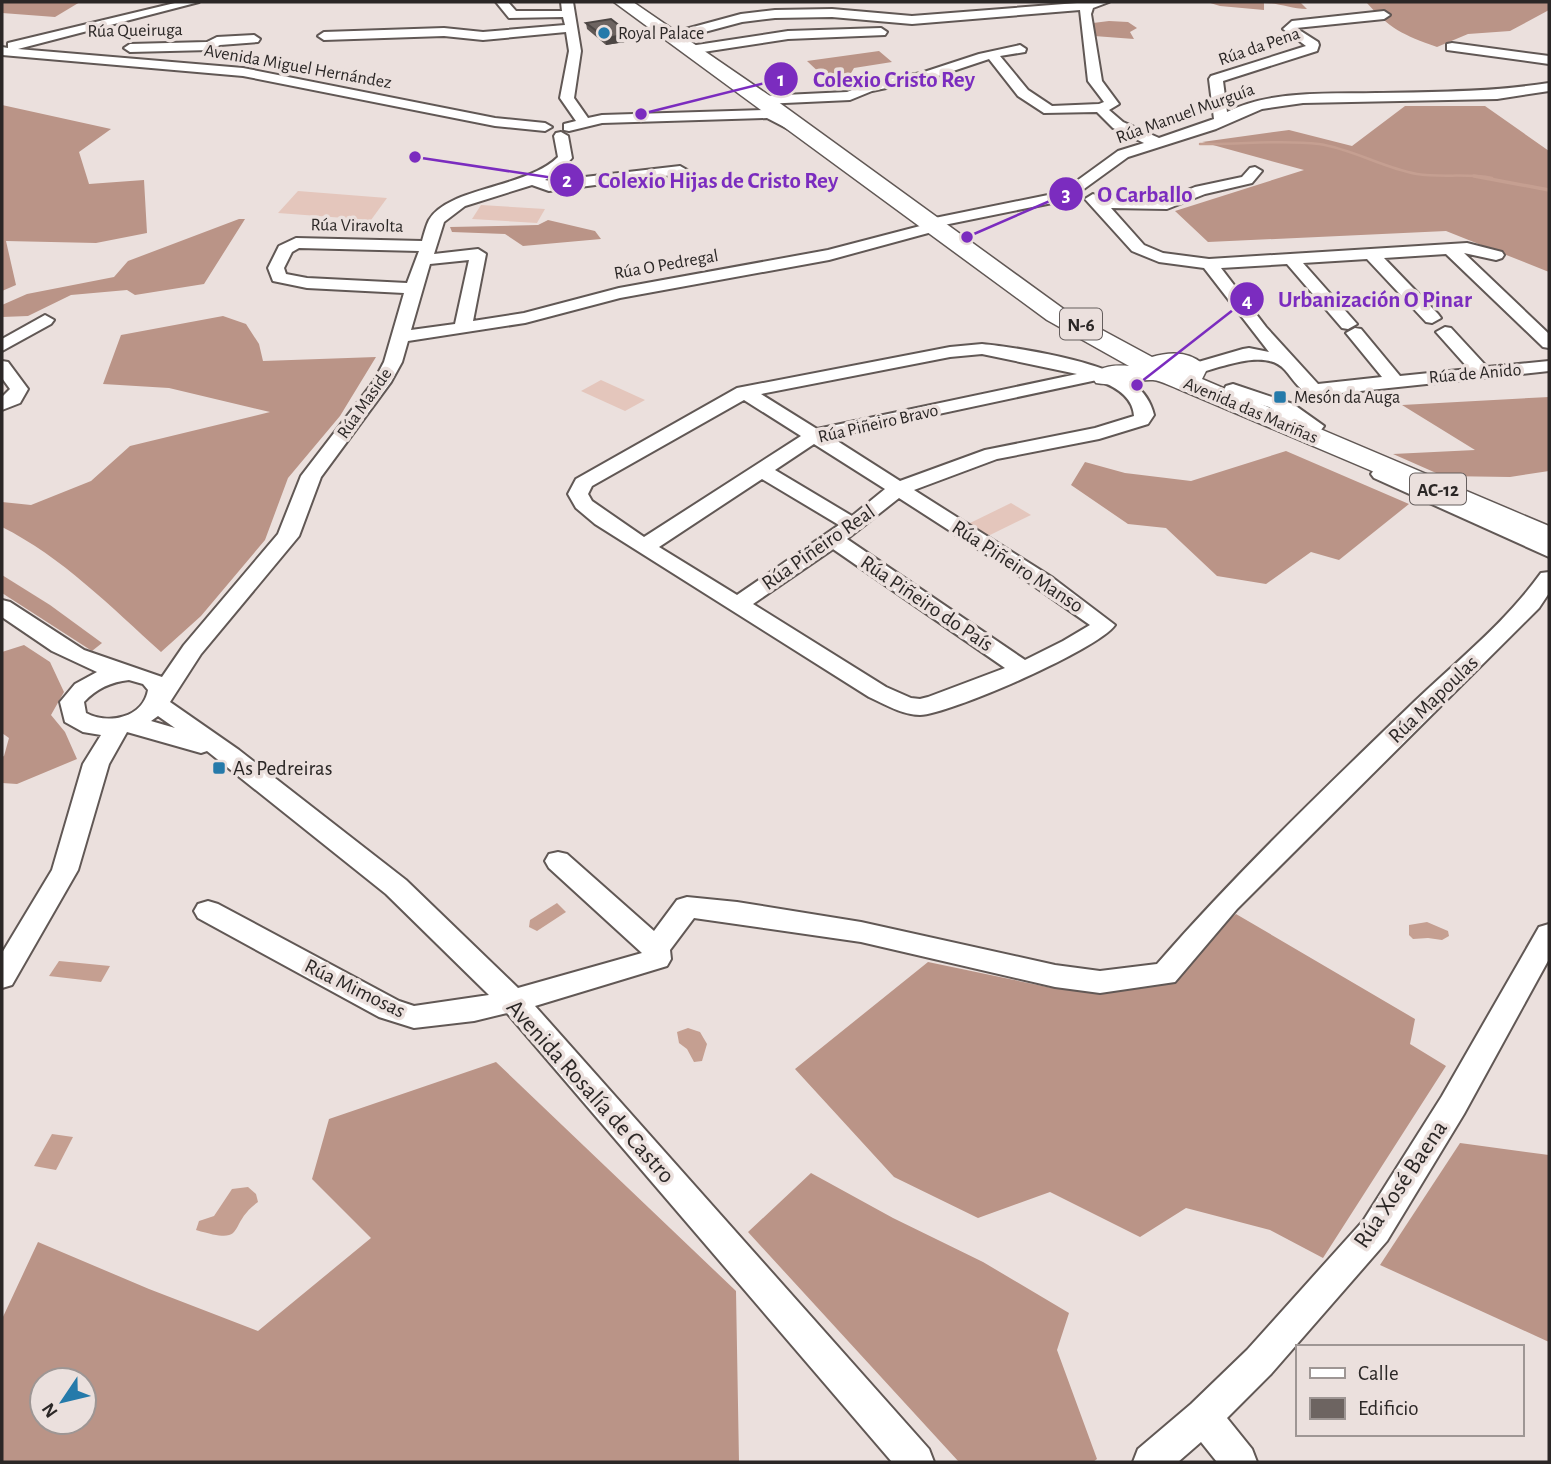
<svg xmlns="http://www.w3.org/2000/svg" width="1551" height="1464" font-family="'Alegreya Sans',sans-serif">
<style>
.green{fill:#e4c6bc}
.forest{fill:#ba9487;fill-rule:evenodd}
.water{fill:#c59f91}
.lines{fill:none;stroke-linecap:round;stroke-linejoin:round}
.stream-far1{stroke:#c59f91;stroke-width:2.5}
.stream{stroke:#c59f91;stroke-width:3.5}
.minor-casing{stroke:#615855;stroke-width:4}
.highway-casing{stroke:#615855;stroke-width:3}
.minor{fill:#fff;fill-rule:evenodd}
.highway{fill:#fff;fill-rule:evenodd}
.wall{fill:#5e5653}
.shaded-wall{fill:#4c4644}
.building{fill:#6d6461;stroke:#4c4644;stroke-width:2}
.poi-dot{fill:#257aaa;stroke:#ebe0dd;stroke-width:2.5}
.labels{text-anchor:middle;stroke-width:7;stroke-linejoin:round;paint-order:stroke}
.far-street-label{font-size:18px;fill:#2b2726;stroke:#ebe0dd}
.far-poi-label{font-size:18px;fill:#2b2726;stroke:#ebe0dd;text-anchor:start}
.shield{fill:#ebe0dd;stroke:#655e5d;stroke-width:2}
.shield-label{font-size:19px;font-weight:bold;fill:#2b2726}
.street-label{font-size:21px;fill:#2b2726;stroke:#ebe0dd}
.poi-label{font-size:21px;fill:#2b2726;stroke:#ebe0dd;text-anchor:start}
.near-street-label{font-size:24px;fill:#2b2726;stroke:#ebe0dd}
.leader{fill:none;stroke:#7b2cbf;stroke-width:2.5}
.callout-dot{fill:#7b2cbf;stroke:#ebe0dd;stroke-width:2.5}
.mark-label{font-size:21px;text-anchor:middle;font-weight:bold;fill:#fff}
.callout-label{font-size:23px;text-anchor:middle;font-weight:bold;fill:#7b2cbf;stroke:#ebe0dd;stroke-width:7;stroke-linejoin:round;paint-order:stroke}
</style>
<rect width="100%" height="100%" fill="#ebe0dd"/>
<g class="green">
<polygon points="298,191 387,198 371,220 278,213"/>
<polygon points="481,205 545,209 537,223 472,219"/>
<polygon points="601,380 645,400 625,411 581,391"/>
<polygon points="1011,503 1031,515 988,536 968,524"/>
</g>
<g class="forest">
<polygon points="2,2 80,2 55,17 2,13"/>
<path d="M1207,2H1300L1307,9C1291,9 1280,3 1264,3V10L1220,6Z"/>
<path d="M1366,2H1540L1549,3V10L1510,31L1468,34L1437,47C1403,35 1390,29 1366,2Z"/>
<polygon points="1109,21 1128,22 1137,28 1130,32 1134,39 1094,36 1093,23"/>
<polygon points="879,51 892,62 854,68 851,73 836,76 839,84 824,77 807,61"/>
<polygon points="2,105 111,129 79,152 89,184 144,180 147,233 96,243 6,241 16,285 2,291"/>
<polygon points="1405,106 1485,106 1549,151 1549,272 1446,231 1208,242 1175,211 1304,170 1202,142 1289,130 1352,146"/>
<polygon points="239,219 245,219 204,284 135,295 127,290 71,295 28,316 2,317 2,305 27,294 114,277 128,261"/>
<polygon points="548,220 595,231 601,239 523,246 505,234 452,232 450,227 538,225"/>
<path d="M223,316L246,324L259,344L263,361L376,357L340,416L288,478L265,540L201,616L161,652C111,607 62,557 2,527V502L31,505L91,481L130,446L270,412L169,388L103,384L121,335Z"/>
<polygon points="1549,397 1549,471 1510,477 1443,476 1393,454 1475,450 1402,405"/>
<polygon points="1286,451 1409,504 1339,560 1311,552 1266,584 1217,576 1166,528 1128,524 1071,485 1085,462 1125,473 1191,481"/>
<polygon points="2,575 50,605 102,643 92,651 2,593"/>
<polygon points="24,645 50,662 64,692 51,715 65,732 77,759 17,784 2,783 2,757 4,756 9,738 2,733 2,652"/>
<polygon points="1236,914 1415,1019 1410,1044 1446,1066 1323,1258 1270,1230 1186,1208 1140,1237 1050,1192 978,1218 894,1177 795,1069 928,962 1052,988 1141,989"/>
<path d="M496,1062L736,1291L739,1462H2V1319L38,1242L149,1289L258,1331L371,1238L312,1179L329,1119ZM42,1380H84V1422H42Z"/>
<polygon points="1460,1143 1549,1155 1549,1342 1380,1265"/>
<polygon points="811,1173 893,1218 983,1262 1069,1313 1057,1350 1097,1459 1093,1462 959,1462 748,1232"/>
</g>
<g class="water">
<polygon points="557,903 566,912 537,931 529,927 530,920"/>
<polygon points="1427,922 1448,931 1449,936 1442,940 1428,938 1413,939 1409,935 1409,925"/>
<polygon points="59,961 110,966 101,982 49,976"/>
<polygon points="688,1028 700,1032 707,1044 702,1061 694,1062 687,1049 679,1043 677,1032"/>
<polygon points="52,1134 73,1137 56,1170 34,1166"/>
<path d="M248,1187L256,1194L258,1202C225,1226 250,1246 196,1230L199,1221L214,1216L232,1189Z"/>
</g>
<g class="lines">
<path class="stream-far1" d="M1200,144C1240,145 1279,139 1319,144C1353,149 1383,168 1417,174C1441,178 1467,173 1492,178"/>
<polyline class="stream" points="1474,176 1549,190"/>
<g class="minor-casing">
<g id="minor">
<polygon points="179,2 199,2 18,49 243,68 495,118 545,123 552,127 545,131 495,126 243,76 2,55 2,47 8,48 8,43"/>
<polygon points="496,2 508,2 516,11 562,11 561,2 573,2 581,51 574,98 588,118 602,115 767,110 781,113 801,128 794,132 767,118 602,123 569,131 564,130 564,124 576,121 560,98 569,51 566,32 483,40 444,36 324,40 318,36 324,32 444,28 483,32 565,25 563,17 509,18"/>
<path d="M1090,2H1109L1093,8L1091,14L1102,81L1119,104L1109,110L1123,122L1159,138L1214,119L1209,79L1211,76L1306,46L1283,29L1292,21L1384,11L1390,15L1384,19L1296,28L1318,42L1319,45L1317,51L1223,81L1227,112C1271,90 1328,94 1376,93C1434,92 1491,92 1549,83V91L1497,99L1303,103L1262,109L1216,129L1128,157L1077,194L1062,201L944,225L943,229L829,260L620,298L525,323L408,341L402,362L391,382L321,477L299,536L201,654L170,702L239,750L406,880L518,988L642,953L549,868L545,861L549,854L558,852L567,854L654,931L677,900L687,897L737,902L861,922L1055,965L1100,971L1157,964C1237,872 1326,787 1414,702C1458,660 1505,623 1541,573L1549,572V593L1539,608L1237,909L1175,982L1100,993L1055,987L861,942L694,918L670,950L671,959L667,966L535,1006L929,1449L934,1462H892L507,1013L474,1021L414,1028L379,1017L198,918L194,911L198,904L208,901L218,904L399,1001L414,1006L489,995L386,894L207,751L201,753L127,732L109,764L78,870L12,985L2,988V953L52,870L83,764L101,735L83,732L65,722L60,702L75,684L97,672L52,651L2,617V600L10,602L84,650L162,677L184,645L278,534L301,476L374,381L384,362L404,293L307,288L273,281L268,268L279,246L296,238L422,241C424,234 426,226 429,220C448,187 527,188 558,157L554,136L556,133L561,132L568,136L572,158L558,173L545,180L550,181L680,166L687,170L680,174L549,191L532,185L465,206L444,222L434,254L478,249L486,254L473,321L524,313L619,288L828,250L924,225L925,220L1053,194L1067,188L1118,151L1144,143L1113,128L1097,112L1044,113L1018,96L989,59L929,79L872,91L850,100L763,104L756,100L763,96L847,92L872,82L921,73L979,54L1020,45L1026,49L1025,52L1000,56L1028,90L1052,106L1099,104L1104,102L1088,81L1080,10L912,24L832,17L775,18L742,22L682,38L663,37V31L682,30L741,14L775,10L832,9L912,16ZM299,248L419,251L407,283L307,278L286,274L284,268L292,252ZM469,260L455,324L411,330L430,264ZM129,680L143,684L148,690C143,718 108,725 86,713L84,702C97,688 111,682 129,680ZM158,716L175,728L151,721Z"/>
<polygon points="881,28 887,32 885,35 788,39 690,54 684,50 690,46 788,31"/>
<polygon points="254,35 260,39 258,42 220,45 210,50 130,52 124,48 130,44 207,42 217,37"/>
<polygon points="1452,43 1549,56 1549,64 1447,50 1447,44"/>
<path d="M1255,167L1262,171L1252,183L1205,194L1167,209L1111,208L1144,245L1163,253L1209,259L1467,243L1502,252L1504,255L1502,258L1496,260L1464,253L1549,334V348L1543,347L1446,254L1384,258L1438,314L1441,318L1432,323L1426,322L1367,259L1303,263L1357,324L1348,329L1342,328L1287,264L1221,268L1266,327L1318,384L1382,377L1346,333L1355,328L1361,329L1400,376L1469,369L1436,332L1445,327L1451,328L1487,367L1549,361V371L1313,396C1301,393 1293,379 1285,370C1265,347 1218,369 1194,374L1188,373L1185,369L1188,365L1243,349L1249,348L1269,352L1204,268L1159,262L1132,251L1085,199L1093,194L1101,198L1165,199L1195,187L1242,177L1250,168Z"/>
<polygon points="45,315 54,320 51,324 2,351 2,339"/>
<path d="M982,344C1021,348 1103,361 1133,384C1144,391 1151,403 1154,415L1148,424L1099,439L997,459L914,490L1053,578L1115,625C1099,649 950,714 920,715C903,715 884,704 869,697L595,524L576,508L568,494L576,479L737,388L950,347ZM982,354L1077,374L817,429L761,394L950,357ZM1097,380C1114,386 1133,396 1134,416L1095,428L985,450L900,481L831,437ZM744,400L801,436L644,537L592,501L588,494L592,486ZM814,444L885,489L852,516L775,470ZM762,479L839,525L737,595L659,547ZM899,498L1017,574L1090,625L1063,641L1025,660L847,539ZM833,549L1005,668L928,697L920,699L911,698L886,687L753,604Z"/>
<polygon points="2,361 8,362 28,389 20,403 2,410 2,397 10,389 2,378"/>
<polygon points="1233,384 1293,404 1324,426 1321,430 1307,430 1269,407 1226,394 1224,390 1226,386"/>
<polygon points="1381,468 1549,543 1549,557 1374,478 1371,474 1374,470"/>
<polygon points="1549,924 1549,959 1464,1114 1387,1241 1271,1374 1227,1418 1252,1449 1257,1462 1217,1462 1201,1442 1178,1462 1133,1462 1138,1449 1191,1404 1247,1350 1363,1221 1442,1096 1539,927"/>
</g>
</g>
<g class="highway-casing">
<path id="highway" d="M614,2H633L770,96L1065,310L1152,357C1171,351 1194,351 1207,369L1202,379L1549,526V546L1181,390C1172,387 1162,381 1153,380C1134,379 1114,387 1096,383L1092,377C1100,365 1116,365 1129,366L1047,320Z"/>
</g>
<use href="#minor" class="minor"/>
<use href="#highway" class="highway"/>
</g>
<polygon class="wall" points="586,23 631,41 606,45 587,29"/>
<polygon class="shaded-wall" points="630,34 631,41 606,45 606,38"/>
<polygon class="building" points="611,19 630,34 606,38 586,23"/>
<g class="poi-dot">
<circle cx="604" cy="33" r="7"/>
<rect x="1273" y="390" width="14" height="14" rx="3.5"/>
<rect x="212" y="761" width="14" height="14" rx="3.5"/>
</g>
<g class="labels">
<g class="far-street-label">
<text transform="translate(135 30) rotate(-1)" y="6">Rúa Queiruga</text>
<text transform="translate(1259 46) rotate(-19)" y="6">Rúa da Pena</text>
<text transform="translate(298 66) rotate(10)" y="6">Avenida Miguel Hernández</text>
<text transform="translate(1185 113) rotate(-20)" y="6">Rúa Manuel Murguía</text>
<text transform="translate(357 225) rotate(1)" y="6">Rúa Viravolta</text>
<text transform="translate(666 264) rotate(-10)" y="6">Rúa O Pedregal</text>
<text transform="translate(1475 373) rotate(-5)" y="6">Rúa de Anido</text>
<text transform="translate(364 403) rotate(-55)" y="6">Rúa Maside</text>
<text transform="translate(1251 410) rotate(23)" y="6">Avenida das Mariñas</text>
<text transform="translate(878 423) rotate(-13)" y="6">Rúa Piñeiro Bravo</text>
</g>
<g class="far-poi-label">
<text x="618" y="39">Royal Palace</text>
<text x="1294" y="403">Mesón da Auga</text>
</g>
<g class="shield">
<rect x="1060" y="308.5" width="42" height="31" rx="5"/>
<rect x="1410" y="473.5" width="56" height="31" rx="5"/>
</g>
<g class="shield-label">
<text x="1081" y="331">N-6</text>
<text x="1438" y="496">AC-12</text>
</g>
<g class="street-label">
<text transform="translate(818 547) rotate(-35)" y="7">Rúa Piñeiro Real</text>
<text transform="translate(1018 566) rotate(33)" y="7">Rúa Piñeiro Manso</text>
<text transform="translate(927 603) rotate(34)" y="7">Rúa Piñeiro do País</text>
<text transform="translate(1433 699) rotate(-44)" y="7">Rúa Mapoulas</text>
<text transform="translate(355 988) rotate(26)" y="7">Rúa Mimosas</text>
</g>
<g class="poi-label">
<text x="233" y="775">As Pedreiras</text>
</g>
<g class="near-street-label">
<text transform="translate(591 1091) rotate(48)" y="8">Avenida Rosalía de Castro</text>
<text transform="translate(1400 1184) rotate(-56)" y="8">Rúa Xosé Baena</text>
</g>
</g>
<path class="leader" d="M641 114L781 79M415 157L567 180M967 237L1066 194M1137 385L1247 299"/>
<g class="callout-dot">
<circle cx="641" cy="114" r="7"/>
<circle cx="415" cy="157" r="7"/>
<circle cx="967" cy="237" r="7"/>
<circle cx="1137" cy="385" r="7"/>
<circle cx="781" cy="79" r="18"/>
<circle cx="567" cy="180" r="18"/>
<circle cx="1066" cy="194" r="18"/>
<circle cx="1247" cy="299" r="18"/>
</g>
<g class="mark-label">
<text x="781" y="86">1</text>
<text x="567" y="187">2</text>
<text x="1066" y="201">3</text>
<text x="1247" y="307">4</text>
</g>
<g class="callout-label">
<text x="894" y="87">Colexio Cristo Rey</text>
<text x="718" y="188">Colexio Hijas de Cristo Rey</text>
<text x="1145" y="202">O Carballo</text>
<text x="1375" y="307">Urbanización O Pinar</text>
</g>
<rect width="1551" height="1464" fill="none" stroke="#2b2726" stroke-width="7"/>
<rect x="1296" y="1345" width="228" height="91" fill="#ebe0dd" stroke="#9e9694" stroke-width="2"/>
<rect x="1310" y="1368" width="35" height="10" fill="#ffffff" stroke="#9e9694" stroke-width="2"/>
<text x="1358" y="1380" font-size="21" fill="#2b2726">Calle</text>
<rect x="1310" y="1398" width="35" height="21" fill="#6d6461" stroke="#9e9694" stroke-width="2"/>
<text x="1358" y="1415" font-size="21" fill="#2b2726">Edificio</text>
<g transform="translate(63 1401) rotate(235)"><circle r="33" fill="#ebe0dd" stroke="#9e9694" stroke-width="2"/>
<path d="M0-5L12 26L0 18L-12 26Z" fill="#257aaa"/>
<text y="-10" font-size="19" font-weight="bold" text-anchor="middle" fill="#2b2726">N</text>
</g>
</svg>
